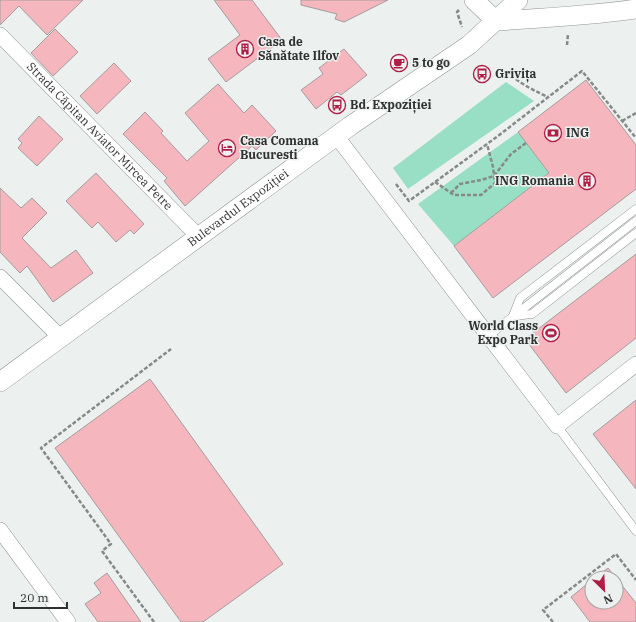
<svg xmlns="http://www.w3.org/2000/svg" width="636" height="622" font-family="'IBM Plex Serif',serif">
<style>
.green{fill:#98dfc5}
.building{fill:#f6b6bd;stroke:#a39d9d}
.lines{fill:none;stroke-linecap:round;stroke-linejoin:round}
.service-casing{stroke:#909593;stroke-width:9}
.minor-casing{stroke:#909593;stroke-width:16}
.tertiary-casing{stroke:#909593;stroke-width:20}
.path{stroke:#858987;stroke-width:2.5;stroke-dasharray:4 2;stroke-linecap:butt}
.service{stroke:#fff;stroke-width:8}
.minor{stroke:#fff;stroke-width:15}
.tertiary{stroke:#fff;stroke-width:19}
.labels{text-anchor:middle;stroke-width:3;stroke-linejoin:round;paint-order:stroke}
.poi-label{font-size:12px;font-weight:bold;fill:#303231;stroke:#ecf1ef;text-anchor:start}
.street-label{font-size:12px;fill:#303231;stroke:#ecf1ef}
</style>
<rect width="100%" height="100%" fill="#ecf1ef"/>
<g class="green">
<polygon points="506,82 534,101 408,189 393,168"/>
<polygon points="518,132 549,173 454,246 418,204"/>
</g>
<g class="building">
<polygon points="0,0 83,0 47,35 19,6 0,25"/>
<polygon points="214,0 252,0 282,40 226,82 208,59 240,35"/>
<polygon points="301,0 388,0 344,22 335,19 337,14 301,5"/>
<polygon points="55,29 78,52 53,76 31,53"/>
<polygon points="344,49 367,75 341,95 337,92 316,109 301,90 323,74 319,68"/>
<polygon points="114,63 131,81 97,114 80,96"/>
<polygon points="586,80 636,145 636,189 493,298 454,246 549,173 518,132"/>
<polygon points="218,84 244,113 252,105 276,131 256,150 252,146 185,206 164,181 167,178 123,134 145,112 163,131 161,133 187,161 209,141 185,113"/>
<polygon points="39,116 63,139 37,166 18,148 22,143 18,139"/>
<polygon points="96,173 144,224 134,234 130,230 116,242 98,222 92,228 66,201"/>
<polygon points="0,188 21,208 32,198 47,213 22,238 51,268 76,250 93,273 53,302 27,266 20,273 0,252"/>
<polygon points="636,254 636,338 566,393 525,339"/>
<polygon points="150,379 283,564 203,622 181,622 55,448"/>
<polygon points="636,400 636,489 593,434"/>
<polygon points="608,568 636,603 636,622 590,622 571,597 592,580 592,602 616,602 616,578 595,578"/>
<polygon points="107,573 141,622 98,622 85,604 101,593 94,583"/>
</g>
<g class="lines">
<g class="service-casing">
<g id="service">
<polyline points="636,209 520,298 513,316 532,314 636,233"/>
<polyline points="488,336 636,221"/>
<polyline points="557,426 636,531"/>
</g>
</g>
<g class="minor-casing">
<g id="minor">
<path id="s1" d="M0,35L199,237"/>
<polyline points="337,137 557,426 636,364"/>
<polyline points="0,277 61,338"/>
<polyline points="0,530 68,622"/>
</g>
</g>
<g class="tertiary-casing">
<g id="tertiary">
<path d="M474,0L496,21C543,18 589,16 636,9"/>
<path id="s2" d="M0,382L350,126L469,45L518,0"/>
</g>
</g>
<g class="path">
<polyline points="459,10 457,12 462,27"/>
<polyline points="567,45 568,34"/>
<path d="M507,71C518,83 533,90 548,97"/>
<polyline points="622,121 636,113"/>
<polyline points="435,182 454,195 481,195 495,183 493,167 487,144"/>
<polyline points="396,184 409,201 498,136 582,71 636,138"/>
<polyline points="451,193 460,184 481,180 494,176 511,154 526,143"/>
<polyline points="154,622 102,551 111,544 41,448 171,349"/>
<polyline points="553,622 543,610 616,554 636,580"/>
</g>
<use href="#service" class="service"/>
<use href="#minor" class="minor"/>
<use href="#tertiary" class="tertiary"/>
</g>
<defs>
<g id="building-ring" transform="scale(0.9)"><circle r="9.5" fill="#ecf1ef" stroke="#b01d47" stroke-width="1.5"/><path d="M-4-6H4V6H1V3H-1V6H-4ZM-2.5-4.3h1.7v1.8h-1.7ZM.8-4.3h1.7v1.8H.8ZM-2.5-1h1.7V.8h-1.7ZM.8-1h1.7V.8H.8Z" fill="#b01d47"/></g>
<g id="cafe-ring" transform="scale(0.9)"><circle r="9.5" fill="#ecf1ef" stroke="#b01d47" stroke-width="1.5"/><path d="M-5.5-4.5H6V0H3Q3 3.5 0 3.5H-2.5Q-5.5 3.5-5.5 0ZM3-3.2v2h1.7v-2ZM-6 4.5H4V6H-6Z" fill="#b01d47"/></g>
<g id="bus-ring" transform="scale(0.9)"><circle r="9.5" fill="#ecf1ef" stroke="#b01d47" stroke-width="1.5"/><path d="M-5-6H5V4H4V6H2V4H-2V6H-4V4H-5ZM-3.5-4V0h7V-4ZM-3.5 1.2v1.5H-2V1.2ZM2 1.2v1.5H3.5V1.2Z" fill="#b01d47"/></g>
<g id="bank-ring" transform="scale(0.9)"><circle r="9.5" fill="#ecf1ef" stroke="#b01d47" stroke-width="1.5"/><path d="M-6-4H6V4H-6ZM0-2.3a2.3 2.3 0 1 0 0 4.6a2.3 2.3 0 1 0 0-4.6Z" fill="#b01d47"/></g>
<g id="hotel-ring" transform="scale(0.9)"><circle r="9.5" fill="#ecf1ef" stroke="#b01d47" stroke-width="1.5"/><path d="M-6-4.5h1.5V1H6V5H4.5V3h-9V5H-6ZM-4 0a1.8 1.8 0 1 1 3.6 0ZM.5 0V-2.5h3Q6-2.5 6 0Z" fill="#b01d47"/></g>
<g id="stadium-ring" transform="scale(0.9)"><circle r="9.5" fill="#ecf1ef" stroke="#b01d47" stroke-width="1.5"/><path d="M0-5a6.5 5 0 1 0 0 10a6.5 5 0 1 0 0-10ZM-3.5-1.8h7v3.6h-7Z" fill="#b01d47"/></g>
</defs>
<g fill-rule="evenodd">
<use href="#building-ring" x="245" y="49"/>
<use href="#cafe-ring" x="399" y="63"/>
<use href="#bus-ring" x="482" y="74"/>
<use href="#bus-ring" x="337" y="105"/>
<use href="#bank-ring" x="553" y="133"/>
<use href="#hotel-ring" x="227" y="148"/>
<use href="#building-ring" x="587" y="181"/>
<use href="#stadium-ring" x="551" y="333"/>
</g>
<g class="labels">
<g class="poi-label">
<text x="258" y="46">Casa de<tspan x="258" dy="14">Sănătate Ilfov</tspan></text>
<text x="412" y="67">5 to go</text>
<text x="495" y="78">Grivița</text>
<text x="350" y="109">Bd. Expoziției</text>
<text x="566" y="137">ING</text>
<text x="240" y="145">Casa Comana<tspan x="240" dy="14">Bucuresti</tspan></text>
<text x="574" y="185" text-anchor="end">ING Romania</text>
<text x="538" y="330" text-anchor="end">World Class<tspan x="538" dy="14">Expo Park</tspan></text>
</g>
<g class="street-label">
<text dy="4" stroke="none"><textPath href="#s1" startOffset="142">Strada Căpitan Aviator Mircea Petre</textPath></text>
<text dy="4" stroke="none"><textPath href="#s2" startOffset="295">Bulevardul Expoziției</textPath></text>
</g>
</g>
<g transform="translate(604 590) rotate(156)"><circle r="19" fill="#ecf1ef" stroke="#a1a5a3"/>
<path d="M0-3L7 15L0 10L-7 15Z" fill="#b01d47"/>
<text y="-6" font-size="11" font-weight="bold" text-anchor="middle" fill="#303231">N</text>
</g>
<path d="M14 602v6h53v-6" fill="none" stroke="#303231" stroke-width="2"/>
<text x="20" y="602" font-size="12" fill="#303231" stroke="#ecf1ef" stroke-width="3" paint-order="stroke">20 m</text>
</svg>
